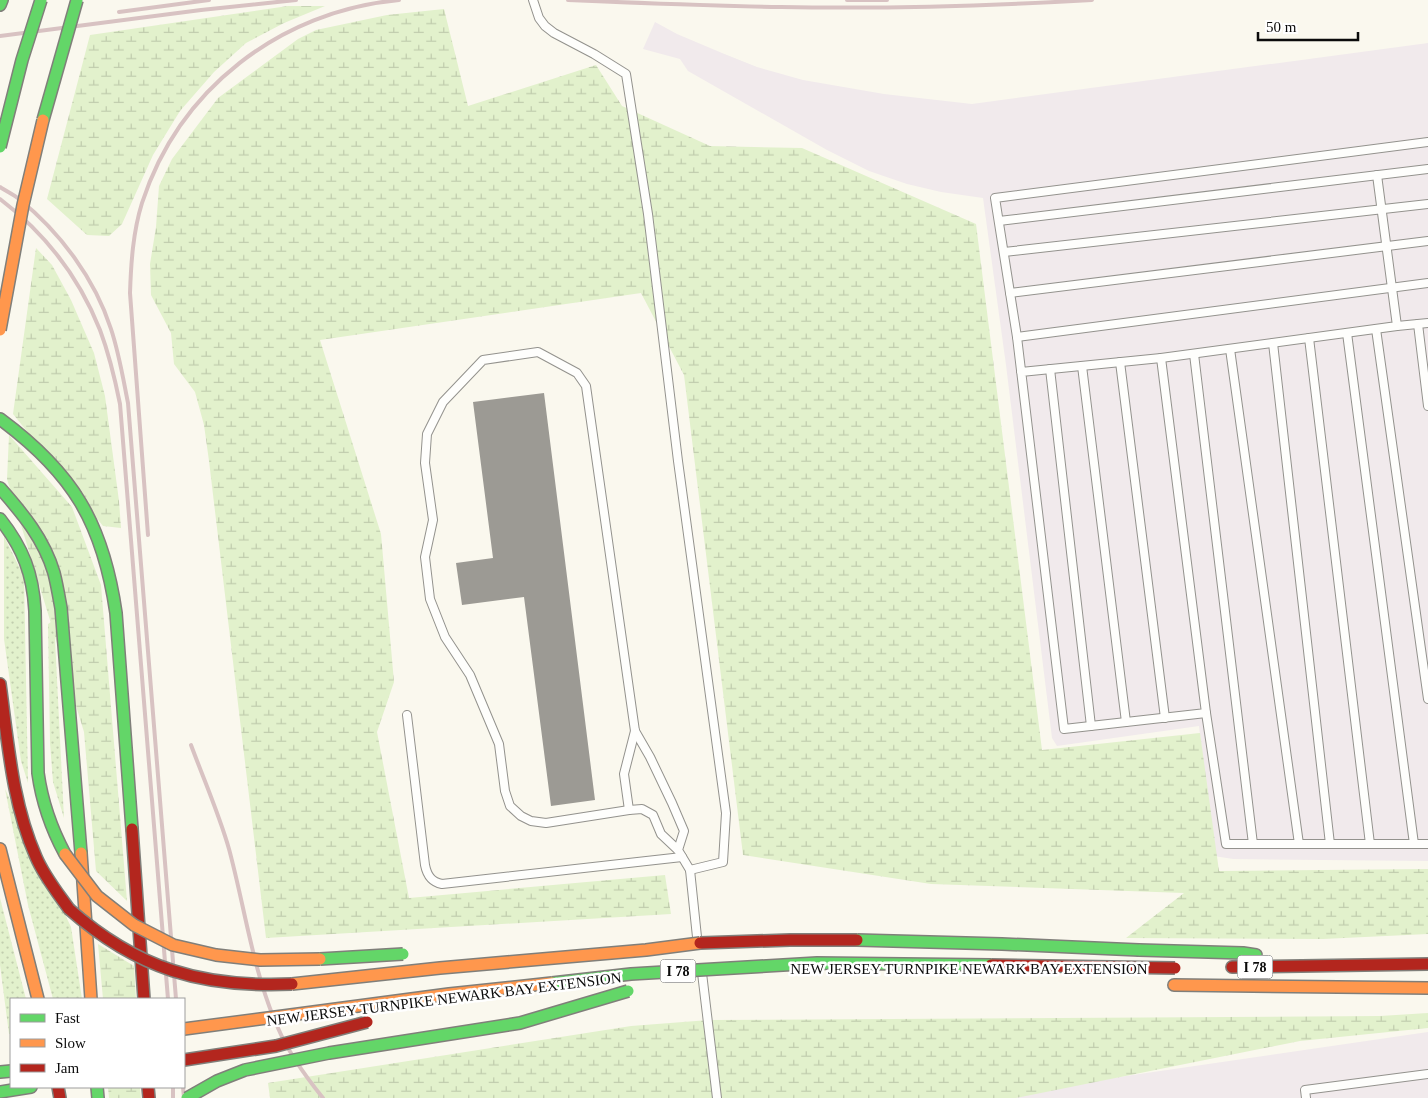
<svg xmlns="http://www.w3.org/2000/svg" width="1428" height="1098" font-family="Georgia,serif">
<style>
.industrial{fill:#f1eaec}
.green{fill:url(#green-dots)}
.wetland{fill:url(#wetland-marsh)}
.building{fill:#9c9a94}
.lines{fill:none;stroke-linecap:round;stroke-linejoin:round}
.lane-casing{stroke:#93928d;stroke-width:10}
.fast-casing{stroke:#807f7a;stroke-width:14}
.slow-casing{stroke:#807f7a;stroke-width:14}
.jam-casing{stroke:#807f7a;stroke-width:14}
.lane{stroke:#fefefc;stroke-width:8}
.fast{stroke:#63d668;stroke-width:11}
.slow{stroke:#ff974d;stroke-width:11}
.jam{stroke:#b3261e;stroke-width:11}
.rail{stroke:#d8c2c2;stroke-width:4}
.fast-bridge-casing{stroke:#807f7a;stroke-width:14;stroke-linecap:butt}
.slow-bridge-casing{stroke:#807f7a;stroke-width:14;stroke-linecap:butt}
.jam-bridge-casing{stroke:#807f7a;stroke-width:14;stroke-linecap:butt}
.fast-bridge{stroke:#63d668;stroke-width:11}
.slow-bridge{stroke:#ff974d;stroke-width:11}
.jam-bridge{stroke:#b3261e;stroke-width:11}
.labels{text-anchor:middle;stroke-width:5;stroke-linejoin:round;paint-order:stroke}
.shield{fill:#fff;stroke:#545454;stroke-width:1}
.shield-label{font-size:14px;font-weight:bold;fill:#0b0b0b}
.street-label{font-size:15px;fill:#0b0b0b;stroke:#fff}
</style>
<defs>
<pattern id="green-dots" width="8" height="8" patternUnits="userSpaceOnUse" patternTransform="scale(1.25)"><rect width="8" height="8" fill="#e2f1cc"/><path d="M2 2h.1M6 6h.1" fill="none" stroke="#c1cdae" stroke-width="1.8" stroke-linecap="round"/></pattern>
<pattern id="wetland-marsh" width="20" height="14" patternUnits="userSpaceOnUse" patternTransform="scale(1.25)"><rect width="20" height="14" fill="#e2f1cc"/><path d="M1 5h8M5 5V1M11 12h8M15 12V8" fill="none" stroke="#c1cdae"/></pattern>
</defs>
<rect width="100%" height="100%" fill="#faf8ee"/>
<g class="industrial">
<polygon points="655,22 677,34 722,53 757,67 803,80 884,94 972,104 1428,43 1428,861 1233,859 1214,856 1199,726 1057,746 1052,738 1006,365 983,198 941,192 907,184 869,171 827,150 688,71 680,59 643,49"/>
<polygon points="1428,1032 1428,1098 974,1098"/>
</g>
<g class="green">
<polygon points="4,536 24,577 28,783 21,761 4,639"/>
<polygon points="54,620 64,818 53,782 50,743 48,624"/>
<polygon points="5,789 71,927 82,999 53,999 28,905"/>
<polygon points="0,898 26,999 11,999 11,1034 9,1034 0,965"/>
</g>
<g class="wetland">
<polygon points="288,6 325,6 284,23 246,43 214,72 180,111 153,155 122,224 109,236 87,235 47,199 90,35"/>
<polygon points="444,9 468,106 596,65 622,106 710,146 802,148 976,224 1042,750 1200,733 1219,871 1428,869 1428,934 1323,939 1126,938 1184,893 931,884 743,855 684,375 641,293 320,340 381,534 394,682 377,732 409,898 665,875 671,914 266,938 209,461 204,425 195,392 174,364 171,333 151,295 150,264 156,227 159,186 172,159 218,98 298,39 316,30 387,15"/>
<polygon points="36,248 52,265 71,300 94,353 105,396 119,501 121,528 103,526 13,414"/>
<polygon points="9,435 72,507 101,585 127,901 96,871 84,732 7,479"/>
<polygon points="98,944 134,966 136,999 103,999"/>
<polygon points="1428,1013 1428,1028 1300,1041 1016,1098 270,1098 268,1083 631,1026 709,1020 1380,1016"/>
<polygon points="108,1087 140,1087 141,1098 109,1098"/>
</g>
<polygon class="building" points="544,393 595,800 551,806 524,597 462,605 456,563 493,558 473,402"/>
<g class="lines">
<g class="lane-casing">
<g id="lane">
<polyline points="533,0 539,18 545,26 554,33 594,54 626,74 648,214 678,461 726,813 723,862 690,870"/>
<polyline points="1428,142 995,198 1017,337 1428,283"/>
<polyline points="999,221 1428,169"/>
<polyline points="1004,252 1428,204"/>
<polyline points="1010,293 1428,241"/>
<polyline points="1418,324 1428,406"/>
<polyline points="1397,326 1428,323"/>
<polyline points="1376,329 1428,699"/>
<polyline points="1347,333 1414,844"/>
<polyline points="1017,337 1064,729 1206,713 1161,358 1021,372"/>
<polyline points="1309,338 1370,844"/>
<polyline points="1273,343 1330,844"/>
<polyline points="1230,349 1299,844"/>
<polyline points="1194,354 1253,844"/>
<polyline points="1161,358 1397,326 1377,175"/>
<polyline points="1120,362 1165,718"/>
<polyline points="1082,366 1126,722"/>
<polyline points="1050,369 1091,726"/>
<polyline points="1206,713 1226,844 1428,844"/>
<path d="M407,715L425,865C427,875 431,882 442,884L682,857"/>
<polyline points="629,810 624,774 635,731"/>
<polyline points="678,850 684,831 672,803 650,757 635,731 586,386 577,373 538,352 483,360 443,402 427,434 425,463 433,520 425,557 430,599 445,637 470,675 499,744 505,791 510,806 521,816 531,821 546,823 629,810 642,809 653,815 661,834 678,850 690,870 697,937"/>
<polyline points="702,973 717,1098"/>
<polyline points="1306,1098 1305,1090 1428,1074"/>
</g>
</g>
<g class="fast-casing">
<g id="fast">
<polyline points="0,5 2,0"/>
<path d="M0,419C73,473 103,523 116,613L132,829"/>
<path d="M0,488C23,514 44,539 54,573C57,585 59,597 61,608L81,853"/>
<path d="M0,519C23,548 33,574 35,611L38,773C42,802 51,828 65,854"/>
<polyline points="1139,950 1243,953 1256,955"/>
<polyline points="0,1072 11,1071"/>
<polyline points="97,1087 98,1098"/>
<polyline points="0,1092 31,1087"/>
</g>
</g>
<g class="slow-casing">
<g id="slow">
<polyline points="0,849 38,999"/>
<polyline points="81,853 91,999"/>
<polyline points="1174,985 1428,988"/>
</g>
</g>
<g class="jam-casing">
<g id="jam">
<path d="M0,684C8,742 12,803 36,857C44,876 57,892 69,909"/>
<polyline points="132,829 144,999"/>
<polyline points="1232,967 1428,964"/>
<polyline points="58,1087 60,1098"/>
<polyline points="148,1087 149,1098"/>
</g>
</g>
<use href="#lane" class="lane"/>
<use href="#fast" class="fast"/>
<use href="#slow" class="slow"/>
<use href="#jam" class="jam"/>
<g class="rail">
<path d="M568,0C639,3 710,6 781,7C884,9 988,6 1092,0"/>
<polyline points="847,0 887,0"/>
<polyline points="119,12 209,0"/>
<polyline points="0,36 201,10 296,0"/>
<path d="M0,187C6,191 14,195 19,199C60,232 95,279 111,329C119,353 123,378 128,403L176,999"/>
<path d="M0,199C45,233 79,277 100,330C109,354 115,379 120,404L168,999"/>
<path d="M148,535L130,293C131,263 133,232 142,203C179,89 280,11 399,0"/>
<path d="M191,745C204,780 219,814 229,849C245,908 253,972 278,1028C289,1054 306,1077 323,1098"/>
<polyline points="173,1087 173,1098"/>
<polyline points="183,1087 184,1098"/>
</g>
<g class="fast-bridge-casing">
<g id="fast-bridge">
<polyline points="43,120 77,0"/>
<polyline points="0,147 22,60 41,0"/>
<polyline points="857,940 1002,944 1139,950"/>
<polyline points="320,959 403,954"/>
<polyline points="552,983 631,974 817,963 991,965"/>
<polyline points="187,1098 217,1081 245,1070 329,1053 520,1023 628,991"/>
</g>
</g>
<g class="slow-bridge-casing">
<g id="slow-bridge">
<polyline points="0,330 23,205 43,120"/>
<polyline points="65,854 97,896 134,925 173,945 216,955 260,960 320,959"/>
<polyline points="292,984 440,968 646,950 700,943"/>
<polyline points="184,1029 449,994 552,983"/>
</g>
</g>
<g class="jam-bridge-casing">
<g id="jam-bridge">
<path d="M69,909C137,969 202,988 292,984"/>
<polyline points="700,943 790,940 857,940"/>
<polyline points="991,965 1175,968"/>
<polyline points="184,1060 276,1046 367,1022"/>
</g>
</g>
<use href="#fast-bridge" class="fast-bridge"/>
<use href="#slow-bridge" class="slow-bridge"/>
<use href="#jam-bridge" class="jam-bridge"/>
</g>
<g class="labels">
<g class="shield">
<rect x="1237.5" y="955.5" width="35" height="23" rx="4"/>
<rect x="660.5" y="959.5" width="35" height="23" rx="4"/>
</g>
<g class="shield-label">
<text x="1255" y="972">I 78</text>
<text x="678" y="976">I 78</text>
</g>
<g class="street-label">
<text x="969" y="974">NEW JERSEY TURNPIKE NEWARK BAY EXTENSION</text>
<text transform="translate(444 999) rotate(-7)" y="5">NEW JERSEY TURNPIKE NEWARK BAY EXTENSION</text>
</g>
</g>
<rect x="10" y="998" width="175" height="90" fill="#ffffff" stroke="#9d9d9d"/>
<rect x="20" y="1014" width="25" height="8" fill="#63d668" stroke="#9d9d9d"/>
<text x="55" y="1023" font-size="15" fill="#0b0b0b">Fast</text>
<rect x="20" y="1039" width="25" height="8" fill="#ff974d" stroke="#9d9d9d"/>
<text x="55" y="1048" font-size="15" fill="#0b0b0b">Slow</text>
<rect x="20" y="1064" width="25" height="8" fill="#b3261e" stroke="#9d9d9d"/>
<text x="55" y="1073" font-size="15" fill="#0b0b0b">Jam</text>
<path d="M1258 32v8h100v-8" fill="none" stroke="#0b0b0b" stroke-width="2.5"/>
<text x="1266" y="32" font-size="15" fill="#0b0b0b" stroke="#ffffff" stroke-width="4" paint-order="stroke">50 m</text>
</svg>
